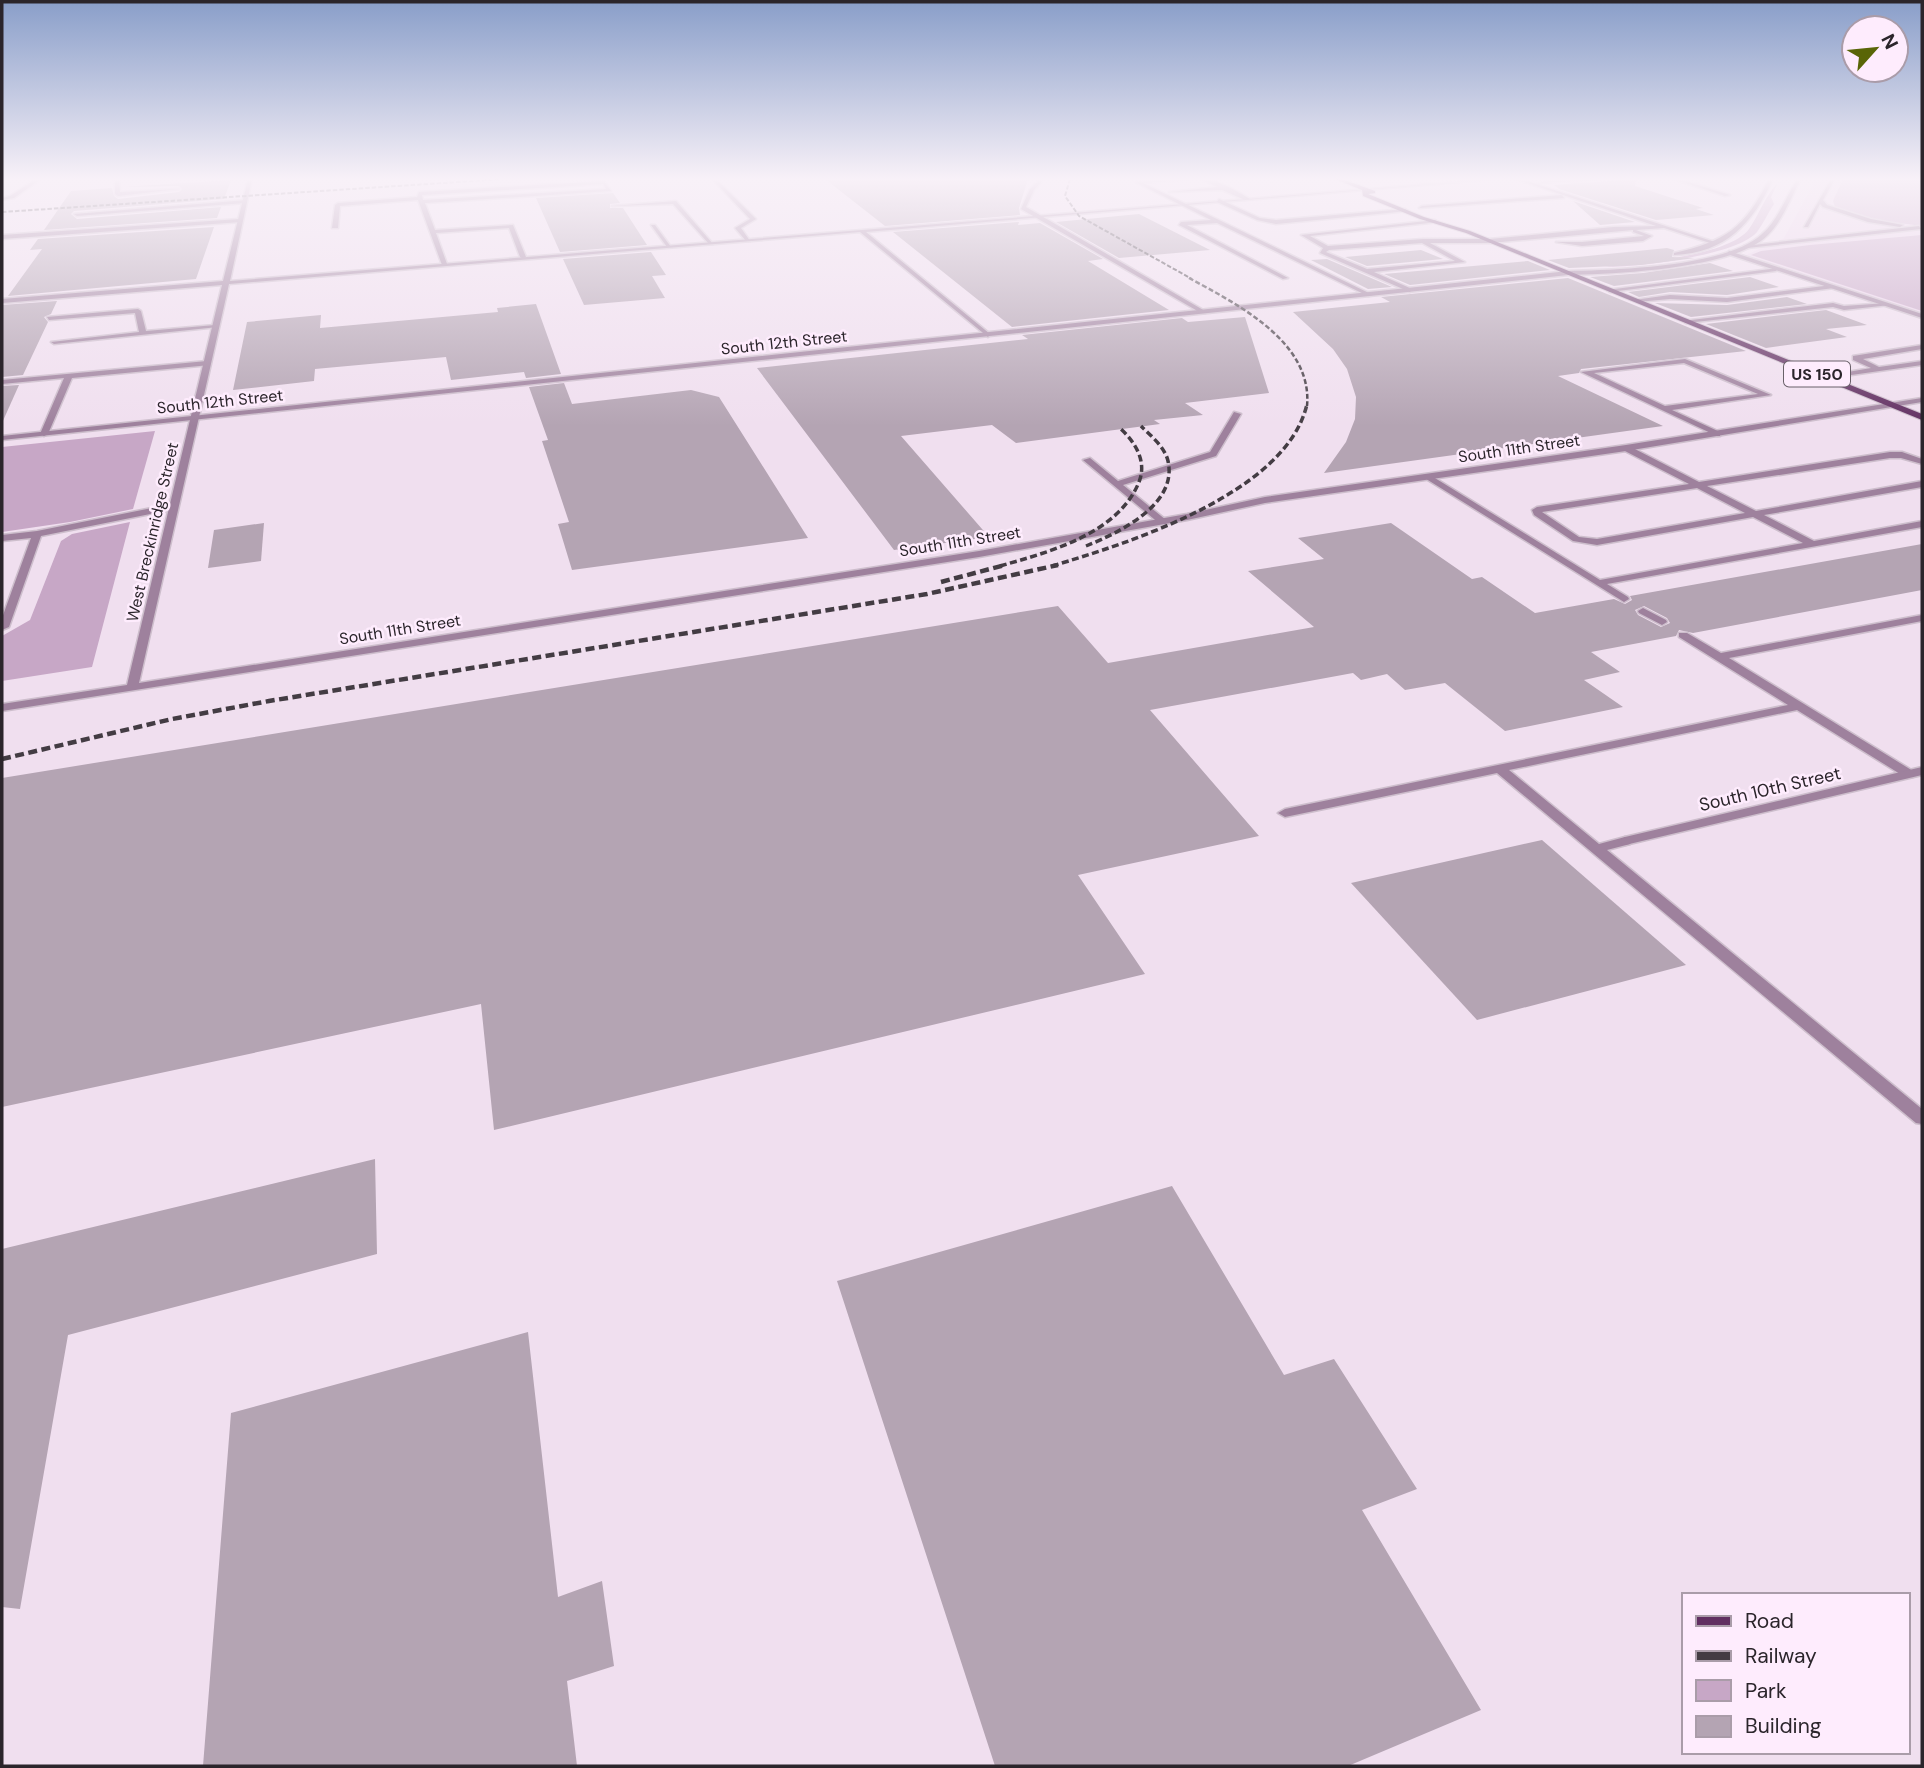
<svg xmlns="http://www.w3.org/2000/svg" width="1924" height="1768" font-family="'DM Sans',sans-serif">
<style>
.built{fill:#ebd4ea}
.green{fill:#c7a7c6}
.building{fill:#b4a4b3;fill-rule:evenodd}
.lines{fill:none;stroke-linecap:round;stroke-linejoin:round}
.service-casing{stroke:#cdbecc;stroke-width:3}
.minor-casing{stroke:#cdbecc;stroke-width:3}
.tertiary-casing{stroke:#cdbecc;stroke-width:3}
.primary-casing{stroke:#cdbecc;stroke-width:2}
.service{fill:#9e819d;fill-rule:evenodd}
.minor{fill:#9e819d;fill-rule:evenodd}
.tertiary{fill:#9e819d;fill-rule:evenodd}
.primary{fill:#612f61;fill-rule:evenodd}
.rail-far3{stroke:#433c43;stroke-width:2;stroke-dasharray:4.5 2;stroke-linecap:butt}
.rail-far2{stroke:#433c43;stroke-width:2.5;stroke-dasharray:5 2.5;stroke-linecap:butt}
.rail-far1{stroke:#433c43;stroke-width:3.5;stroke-dasharray:7 3.5;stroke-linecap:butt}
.rail{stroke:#433c43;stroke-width:4.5;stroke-dasharray:9 4.5;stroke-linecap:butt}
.labels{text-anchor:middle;stroke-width:5;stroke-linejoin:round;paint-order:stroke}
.far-street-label{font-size:16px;fill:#2b252b;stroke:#feecfd}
.shield{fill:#feecfd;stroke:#6a616a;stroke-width:2}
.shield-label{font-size:16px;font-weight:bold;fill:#2b252b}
.street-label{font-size:18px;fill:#2b252b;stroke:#feecfd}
</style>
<rect width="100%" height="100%" fill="#f0dfef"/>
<polygon class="built" points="1816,179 1922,179 1922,313 1746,255 1784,238"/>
<g class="green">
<polygon points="1843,179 1922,179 1922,226 1877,220 1835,207 1833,201"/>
<path d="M1777,184L1771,197L1774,204C1768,213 1763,224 1757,232C1736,256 1637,267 1605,267C1638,263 1729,256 1749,229C1759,215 1765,196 1777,184Z"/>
<polygon points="1922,235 1922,311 1751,255 1761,251 1810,245"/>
<polygon points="155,431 133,509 70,522 2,532 2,447"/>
<polygon points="130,522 92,667 2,681 2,636 30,620 61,541 72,534"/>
</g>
<g class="building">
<polygon points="825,179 1028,179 1019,208 1020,215 885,226"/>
<polygon points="1636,179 1635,186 1703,208 1696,209 1714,215 1656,220 1559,189 1554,185"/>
<polygon points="231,180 224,199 74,211 71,214 77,219 221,207 217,218 44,230 71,191 112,188 114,196 118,199 179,192 182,189 179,186 122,187"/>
<polygon points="613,193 620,203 610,204 610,208 623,208 647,245 560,252 536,198"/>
<polygon points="1573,201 1635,222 1600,225"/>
<polygon points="1139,214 1210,250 1119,258 1056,222"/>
<polygon points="1019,222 1018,225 1040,223 1103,259 1088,261 1169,310 1012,327 893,232"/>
<polygon points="214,227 196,279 8,296 42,249 30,250 38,239"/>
<polygon points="1667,248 1674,250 1672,257 1695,258 1641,265 1569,268 1548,260"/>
<polygon points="1421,250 1443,259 1367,266 1345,257"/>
<polygon points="651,252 666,275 652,276 665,298 584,305 563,259"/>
<polygon points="1327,259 1392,287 1368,289 1311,260"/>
<polygon points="1528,261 1550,270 1410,285 1384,274"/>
<polygon points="1710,263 1733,271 1614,286 1590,277 1643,273"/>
<polygon points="1750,277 1779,287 1727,295 1670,292 1639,297 1628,292"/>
<polygon points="1568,278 1746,351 1581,369 1579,373 1558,376 1663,426 1324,473 1346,442 1355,419 1356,397 1347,369 1333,349 1293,312 1390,302 1381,297"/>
<polygon points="1787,297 1807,304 1691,317 1655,303 1727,305"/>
<polygon points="57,301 51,314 44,317 48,322 23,375 2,377 2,305"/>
<polygon points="536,304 561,374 526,378 524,372 451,380 446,357 315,369 314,381 233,390 247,322 321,315 320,328 498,312 497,308"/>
<polygon points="1826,310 1867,325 1826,329 1847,337 1766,348 1706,324"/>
<polygon points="1245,317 1269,393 1185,403 1203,415 1154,420 1160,424 1016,443 992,425 901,436 989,537 894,550 757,368 1028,339 1022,335 1182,318 1188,322"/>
<polygon points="564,383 572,404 691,390 719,397 808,538 572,570 558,524 569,522 542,441 548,440 529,387"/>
<polygon points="19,385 2,423 2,386"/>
<polygon points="264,523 261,561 208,568 214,530"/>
<path d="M1391,523L1472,579L1482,577L1535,613L1614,599L1625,604L1632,600L1630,596L1922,544V590L1693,633L1679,630L1676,636L1591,652L1620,672L1584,680L1623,707L1505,731L1445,683L1405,690L1387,674L1361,680L1353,673L1150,710L1259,836L1078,875L1145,974L494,1130L481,1004L2,1107V778L1058,606L1108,663L1314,627L1248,571L1324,559L1298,538ZM1644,606L1667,618L1670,623L1661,627L1638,615L1635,610Z"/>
<polygon points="1542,840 1686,965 1477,1020 1351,883"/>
<polygon points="375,1159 377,1254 68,1335 20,1609 2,1607 2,1249"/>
<polygon points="1172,1186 1284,1375 1334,1359 1417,1489 1362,1510 1481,1710 1348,1766 995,1766 837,1281"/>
<polygon points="528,1332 558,1597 602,1581 614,1666 567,1681 577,1766 203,1766 231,1413"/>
</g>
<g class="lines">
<g class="service-casing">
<g id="service">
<polygon points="36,179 41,179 14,198 2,200 2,198 10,196"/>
<polygon points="115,179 119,179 120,192 179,189 118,196 115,194"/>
<polygon points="712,179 716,179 756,219 741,228 750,241 746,241 735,228 750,219"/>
<polygon points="1040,179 1044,179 1034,190 1026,207 1205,311 1205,313 1201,313 1021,209 1030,189"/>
<polygon points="1192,179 1143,183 1373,295 1368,296 1217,223 1187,225 1288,278 1283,279 1179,225 1181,222 1211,220 1135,182"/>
<path d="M1201,179C1215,178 1237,191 1250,199L1245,200L1222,190L1169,192L1217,187Z"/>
<path d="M1515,179H1521L1718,243L1713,244L1664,228L1636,230L1652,236L1643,241L1582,246L1556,242H1582L1644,236L1633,232V230L1490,243H1430L1465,262L1374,272L1412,289L1410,292L1320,253L1323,248L1301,235L1435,220L1438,222L1310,236L1328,246L1423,239H1490L1613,227L1656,226ZM1422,243L1455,261L1367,269L1326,252L1329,250Z"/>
<polygon points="1584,179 1601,179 1540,183 1542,182"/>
<polygon points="1673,179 1679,179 1730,195 1725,196"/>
<polygon points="1831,179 1835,179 1823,200 1827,205 1871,219 1903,225 1900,227 1868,222 1823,207 1820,204 1808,227 1804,227"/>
<path d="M604,181L611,191L425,203L435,230L513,225L526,257L523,259L520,257L509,228L436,233L447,264L442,265L418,200L340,206L338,228H332L335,205L338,203L417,197L419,192ZM603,184L606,189L423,200L422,195Z"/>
<polygon points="1562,195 1564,198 1419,208 1422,206"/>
<polygon points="1219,199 1260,218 1276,220 1405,209 1408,211 1276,224 1257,220 1217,202"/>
<polygon points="247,200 245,203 77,216 74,214"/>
<polygon points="676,201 713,244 709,244 673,204 612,206"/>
<polygon points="239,219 241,222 2,239 2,235"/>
<polygon points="651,225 655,225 671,247 667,247"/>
<polygon points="1919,226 1921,229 1747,248 1744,246"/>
<polygon points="1778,268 1776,271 1610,292 1607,290"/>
<polygon points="1832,285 1834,288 1727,302 1670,299 1637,302 1634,300 1670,295 1727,298"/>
<polygon points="1833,303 1844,306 1887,303 1890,305 1844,310 1833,307 1686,323 1683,321"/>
<polygon points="138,309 141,311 146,331 215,325 218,327 54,344 51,342 139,332 135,313 49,320 47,317"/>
<polygon points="1922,345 1922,349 1863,359 1879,367 1922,361 1922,365 1823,379 1819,377 1871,368 1853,360 1853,356"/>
<path d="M1685,359L1771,395L1672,410L1720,432V436H1717L1581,372ZM1684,363L1758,394L1665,406L1594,373Z"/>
<polygon points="207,361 210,365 72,378 48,434 44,436 40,434 64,378 2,384 2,380"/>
<polygon points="1234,412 1241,414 1216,456 1123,485 1166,520 1166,524 1160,524 1083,460 1090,458 1118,481 1210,452"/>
<path d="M1623,446H1629L1699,482L1890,452H1902L1922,459V464L1901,458H1890L1707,486L1756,511L1922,481V487L1764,515L1814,541L1922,521V527L1607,584L1628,597L1629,599L1624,602L1423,477L1430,475L1600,580L1803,543L1753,517L1597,545L1573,541L1534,515L1532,510L1537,507L1689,484L1623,450ZM1697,488L1745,513L1597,539L1579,537L1542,512Z"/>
<polygon points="172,504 175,505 175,509 41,536 9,627 2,630 2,618 31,538 2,541 2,535 37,531"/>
<polygon points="1643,608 1666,620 1667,622 1662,625 1639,613 1638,611"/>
<polygon points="1922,615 1922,621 1729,658 1913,771 1915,774 1913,777 1905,777 1797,710 1509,770 1599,844 1625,837 1630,838 1632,841 1630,844 1607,850 1922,1109 1922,1124 1916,1123 1497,773 1285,817 1278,813 1285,809 1788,705 1679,637 1679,633 1687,633 1721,653"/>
</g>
</g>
<g class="minor-casing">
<g id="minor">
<polygon points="248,179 252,179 230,281 1494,179 866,232 990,334 988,337 860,232 229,284 139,683 979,551 1187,514 1265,497 1626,445 1922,398 1922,402 1626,451 1265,503 1187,520 979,557 2,711 2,704 127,685 222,285 2,303 2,299 223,281"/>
<polygon points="1729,251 1922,314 1922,318 1727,254"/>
<polygon points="1922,767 1922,775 1625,845 1618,841 1625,837"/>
</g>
</g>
<g class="tertiary-casing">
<g id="tertiary">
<path d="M1769,179H1773C1753,223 1726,253 1674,255V253C1726,241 1745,228 1769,179Z"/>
<path d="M1797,179H1801C1791,197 1783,220 1768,235C1735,269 1615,274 1568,275L2,440V436L1568,271C1616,270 1727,267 1762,234C1778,220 1786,197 1797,179Z"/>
</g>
</g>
<g class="primary-casing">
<polygon id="primary" points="1335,179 1342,179 1375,191 1375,193 1368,194 1424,217 1470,231 1922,414 1922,420 1466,233 1420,219 1363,196 1362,190"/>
</g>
<use href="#service" class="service"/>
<use href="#minor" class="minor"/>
<use href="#tertiary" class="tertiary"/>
<use href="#primary" class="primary"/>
<g class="rail-far3">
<polyline points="1070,179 1065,196 1079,216 1192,279"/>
<polyline points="2,212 503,179"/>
</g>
<path class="rail-far2" d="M1189,278C1237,304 1313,342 1307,406"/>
<g class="rail-far1">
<path d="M1086,546C1118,533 1178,505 1168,461C1165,447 1150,435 1141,426"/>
<path d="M1000,566C1049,552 1118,534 1139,482C1147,462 1136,443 1121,429"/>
<path d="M1052,566C1129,543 1287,493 1307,404"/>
</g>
<g class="rail">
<polyline points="941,582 1005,565"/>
<polyline points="2,759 172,719 269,701 927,594 1058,565"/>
</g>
</g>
<linearGradient id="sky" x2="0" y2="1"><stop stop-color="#899ec9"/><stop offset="0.42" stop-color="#f8f1f8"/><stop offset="1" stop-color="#f8f1f8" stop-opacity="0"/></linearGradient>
<rect width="1924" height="426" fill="url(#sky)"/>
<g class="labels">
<g class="far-street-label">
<text transform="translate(784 342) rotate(-6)" y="6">South 12th Street</text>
<text transform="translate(220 401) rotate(-6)" y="6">South 12th Street</text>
<text transform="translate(1519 448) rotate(-8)" y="6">South 11th Street</text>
<text transform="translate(152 532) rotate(-77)" y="6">West Breckinridge Street</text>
<text transform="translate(960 541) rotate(-9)" y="6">South 11th Street</text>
<text transform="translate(400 629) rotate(-9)" y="6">South 11th Street</text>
</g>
<rect class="shield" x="1784" y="361.5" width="66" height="25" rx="5"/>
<g class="shield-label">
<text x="1817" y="380">US 150</text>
</g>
<g class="street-label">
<text transform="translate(1770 789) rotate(-13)" y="6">South 10th Street</text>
</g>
</g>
<rect width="1924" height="1768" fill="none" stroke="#2b252b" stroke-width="7"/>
<rect x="1682" y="1593" width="228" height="161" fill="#feecfd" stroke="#aa9ca9" stroke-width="2"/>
<rect x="1696" y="1616" width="35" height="10" fill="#612f61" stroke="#aa9ca9" stroke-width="2"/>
<text x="1745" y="1628" font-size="21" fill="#2b252b">Road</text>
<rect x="1696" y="1651" width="35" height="10" fill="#433c43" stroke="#aa9ca9" stroke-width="2"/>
<text x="1745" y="1663" font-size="21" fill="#2b252b">Railway</text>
<rect x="1696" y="1680" width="35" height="21" fill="#c7a7c6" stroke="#aa9ca9" stroke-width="2"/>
<text x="1745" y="1698" font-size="21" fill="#2b252b">Park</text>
<rect x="1696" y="1716" width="35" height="21" fill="#b4a4b3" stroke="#aa9ca9" stroke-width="2"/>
<text x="1745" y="1733" font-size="21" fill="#2b252b">Building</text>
<g transform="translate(1875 49) rotate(63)"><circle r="33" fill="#feecfd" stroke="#aa9ca9" stroke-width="2"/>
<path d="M0-5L12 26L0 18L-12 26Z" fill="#596507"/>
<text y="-10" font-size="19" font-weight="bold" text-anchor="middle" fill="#2b252b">N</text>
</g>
</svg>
